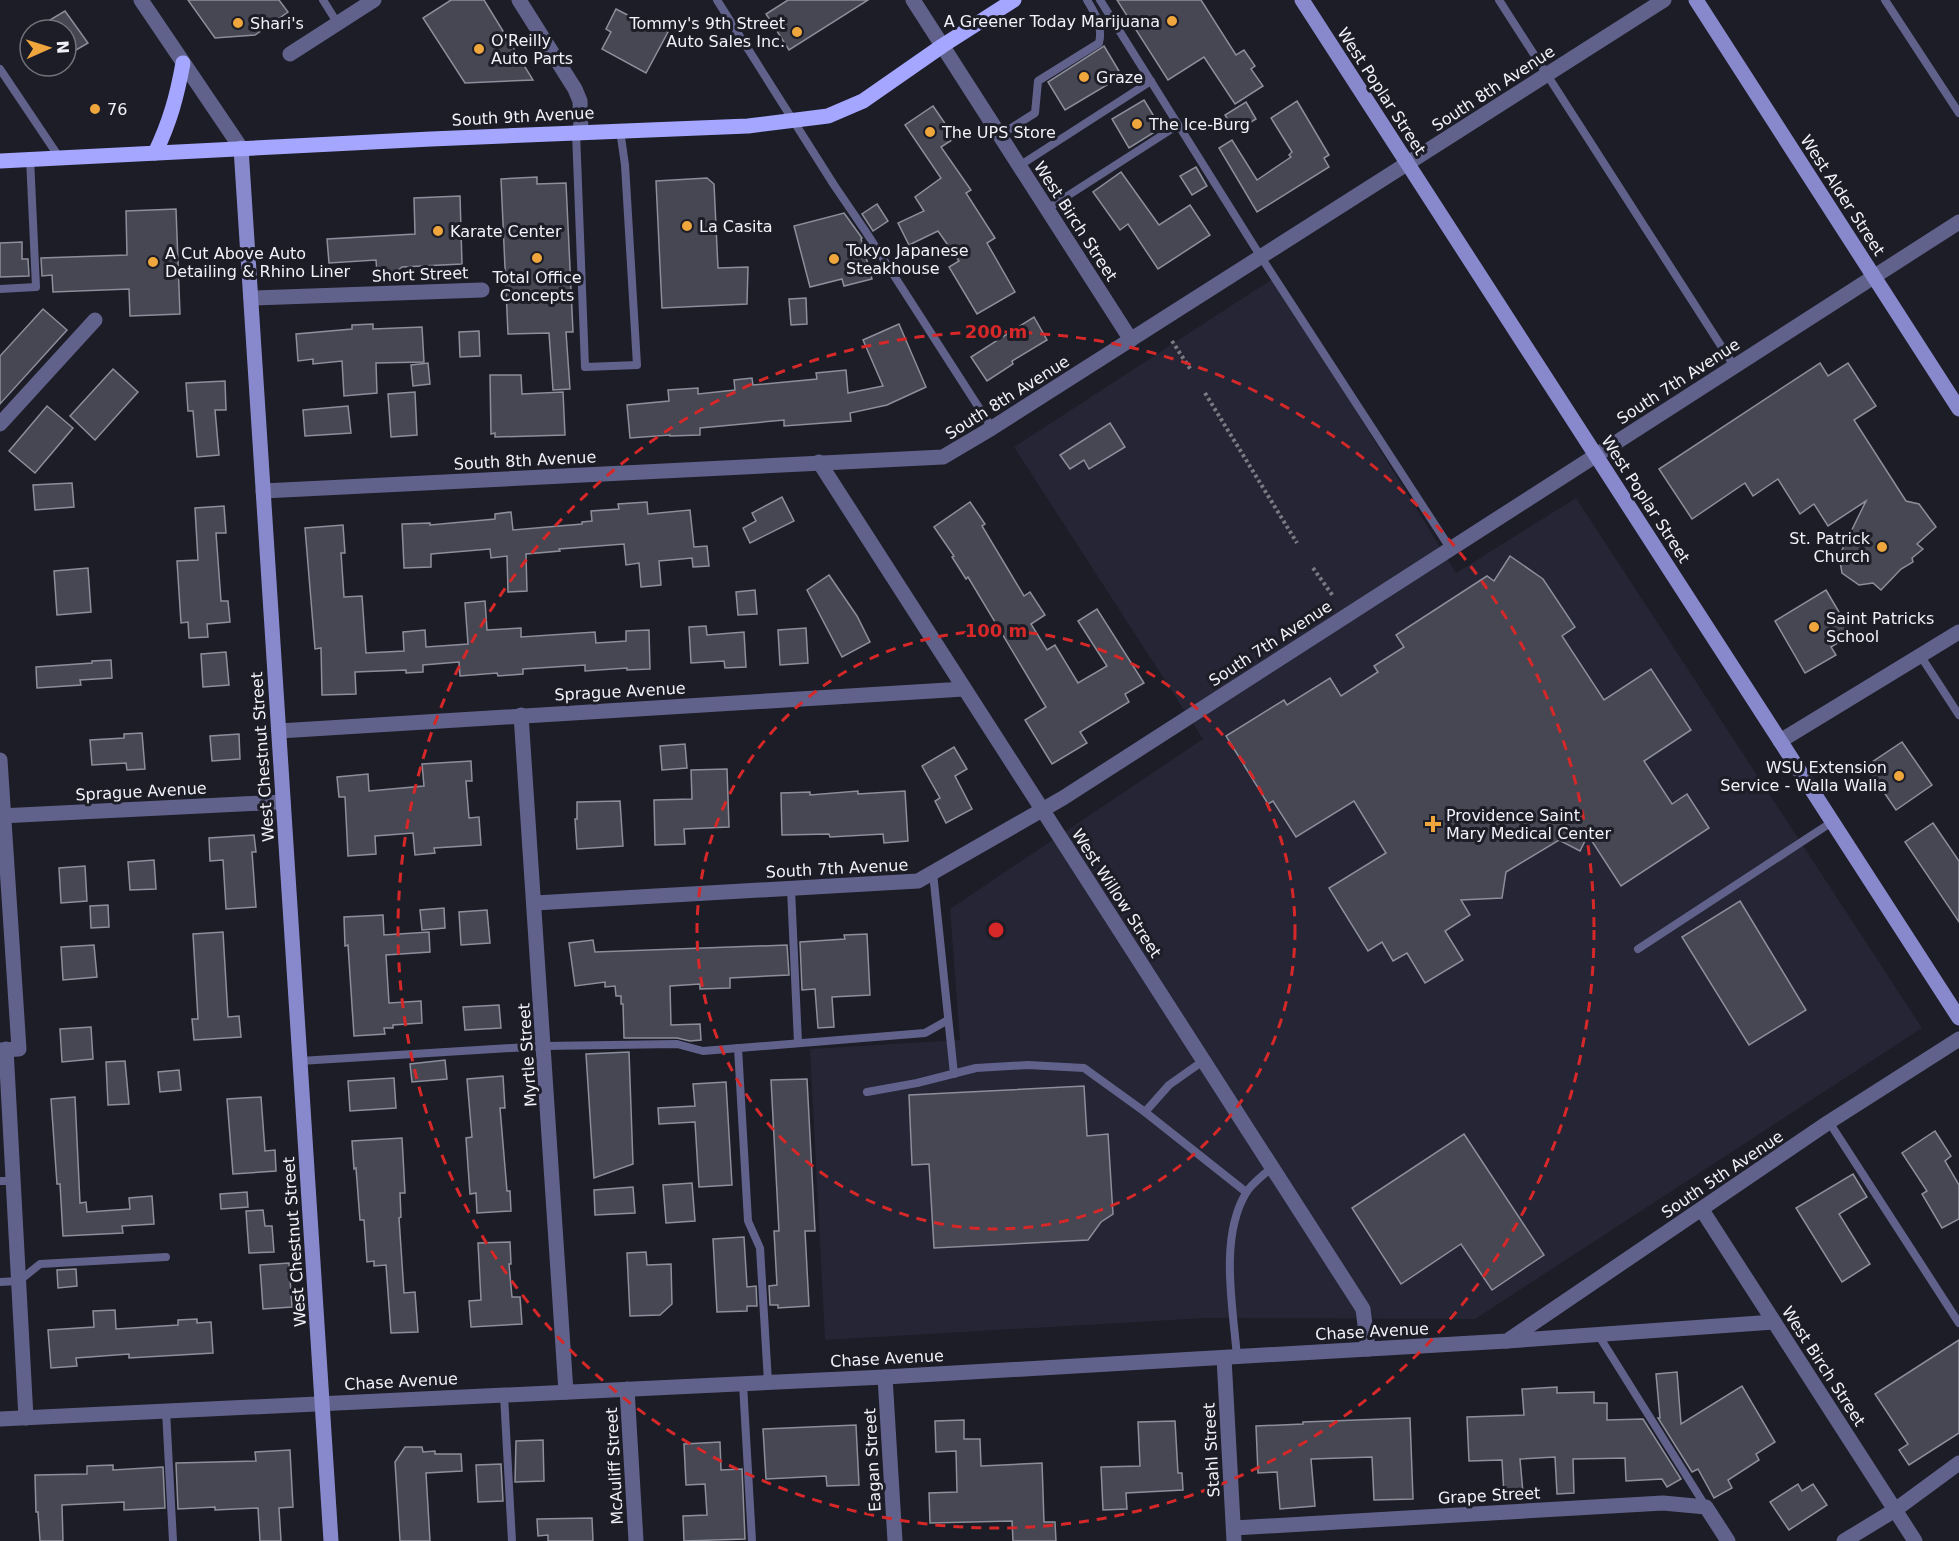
<svg xmlns="http://www.w3.org/2000/svg" width="1959" height="1541" font-family="'DejaVu Sans',sans-serif">
<style>
.built{fill:#252535}
.building{fill:#464753;stroke:#8d8e9b;stroke-width:1.5}
.lines{fill:none;stroke-linecap:round;stroke-linejoin:round}
.path{stroke:#7a7a83;stroke-width:4;stroke-dasharray:3 3;stroke-linecap:butt}
.service{stroke:#61628c;stroke-width:8}
.minor{stroke:#61628c;stroke-width:15}
.tertiary{stroke:#61628c;stroke-width:15}
.secondary{stroke:#8888cd;stroke-width:15}
.primary{stroke:#a5a6ff;stroke-width:15}
.ring{fill:none;stroke:#d62828;stroke-width:3;stroke-dasharray:10 8}
.poi-dot{fill:#efa73d;stroke:#1d1d27;stroke-width:2}
.labels{text-anchor:middle;stroke-width:6;stroke-linejoin:round;paint-order:stroke}
.poi-label{font-size:16px;fill:#f1f2f9;stroke:#1d1d27;text-anchor:start}
.street-label{font-size:16px;fill:#f1f2f9;stroke:#1d1d27}
.centre{fill:#d62828;stroke:#1d1d27;stroke-width:3}
.ring-label{font-size:18px;text-anchor:middle;font-weight:bold;fill:#d62828;stroke:#1d1d27;stroke-width:6;stroke-linejoin:round;paint-order:stroke}
</style>
<rect width="100%" height="100%" fill="#1d1d27"/>
<polygon class="built" points="1274,278 1456,573 1576,498 1922,1028 1475,1319 1205,1318 825,1340 810,1049 960,1040 950,909 1203,739 1014,447"/>
<g class="building">
<polygon points="188,0 279,0 288,12 255,35 215,38"/>
<polygon points="451,0 484,0 533,80 465,83 423,18"/>
<polygon points="788,0 868,0 789,50 766,14"/>
<polygon points="1117,0 1201,0 1236,55 1244,50 1255,66 1251,69 1263,86 1235,104 1204,57 1168,80"/>
<polygon points="616,9 645,24 647,21 668,32 646,73 602,49 611,32 606,29"/>
<polygon points="65,11 88,43 66,56 66,30 33,30"/>
<polygon points="1104,46 1122,76 1065,110 1048,82"/>
<polygon points="1144,100 1161,128 1129,148 1112,119"/>
<polygon points="1297,101 1329,155 1324,158 1329,167 1257,212 1219,148 1232,140 1257,180 1291,157 1289,155 1292,152 1271,118"/>
<polygon points="1246,102 1256,119 1235,132 1225,115"/>
<polygon points="933,106 955,138 941,147 971,190 966,193 995,238 987,243 1015,292 977,314 949,267 959,261 938,231 909,245 898,223 924,211 915,197 941,178 905,125"/>
<polygon points="1196,167 1207,186 1192,195 1180,176"/>
<polygon points="1121,172 1159,225 1190,205 1210,235 1158,269 1128,224 1120,230 1093,192"/>
<polygon points="537,177 537,184 566,183 573,332 566,332 570,389 553,390 549,333 508,334 501,179"/>
<polygon points="707,178 714,184 718,268 748,267 747,304 662,308 656,181"/>
<polygon points="460,196 462,264 402,267 397,271 377,273 376,260 329,263 327,239 415,234 414,198"/>
<polygon points="877,204 888,221 873,231 862,214"/>
<polygon points="176,209 180,314 130,316 129,289 53,292 52,275 42,276 41,258 127,255 126,211"/>
<polygon points="844,213 862,238 861,239 872,279 844,286 842,279 810,287 794,226"/>
<polygon points="22,242 22,259 28,259 29,276 0,277 0,243"/>
<polygon points="806,298 807,324 791,325 789,299"/>
<polygon points="43,309 67,330 0,404 0,356"/>
<polygon points="1034,317 1047,340 1012,361 1013,364 987,381 971,357"/>
<polygon points="373,324 373,329 422,327 424,362 376,363 377,393 344,396 342,361 313,364 313,359 298,361 296,334 352,329 352,325"/>
<polygon points="899,324 926,387 887,405 850,413 851,421 784,426 784,420 700,428 700,435 670,436 670,435 630,438 627,405 669,401 668,390 698,388 698,394 735,390 734,380 752,378 753,385 817,379 816,373 846,370 848,393 883,386 863,340"/>
<polygon points="479,331 480,356 460,357 459,332"/>
<polygon points="428,363 430,384 413,386 411,365"/>
<polygon points="1820,363 1828,376 1848,363 1876,406 1854,420 1906,501 1919,504 1936,527 1917,544 1923,549 1912,558 1913,562 1901,569 1881,590 1873,583 1859,585 1842,573 1839,556 1866,501 1828,526 1814,504 1800,514 1778,479 1753,496 1745,483 1692,519 1659,469"/>
<polygon points="113,369 138,392 95,440 70,416"/>
<polygon points="490,375 521,375 522,394 563,392 565,435 495,437 495,433 491,434"/>
<polygon points="225,381 226,410 215,410 219,455 197,457 193,411 188,411 186,383"/>
<polygon points="415,392 417,435 391,437 388,394"/>
<polygon points="47,406 73,428 35,473 9,451"/>
<polygon points="348,406 351,433 305,436 303,410"/>
<polygon points="1110,423 1125,447 1089,469 1084,460 1070,469 1060,455"/>
<polygon points="72,483 74,507 35,510 33,485"/>
<polygon points="782,497 794,521 750,543 743,528 756,521 752,513"/>
<polygon points="647,502 648,514 690,510 694,547 707,546 709,566 693,567 692,558 659,561 661,585 641,587 639,563 626,565 624,544 559,549 560,551 526,554 527,591 508,592 507,556 491,558 490,549 431,554 431,567 404,568 402,524 430,523 430,525 495,519 495,514 511,512 513,530 582,524 582,522 592,521 591,511 619,509 618,504"/>
<polygon points="970,502 985,524 982,526 1024,596 1030,592 1045,615 1031,624 1047,650 1055,645 1078,683 1107,666 1078,621 1097,609 1144,683 1125,694 1129,702 1080,732 1087,743 1052,764 1025,720 1046,707 968,577 966,579 952,557 954,556 934,527"/>
<polygon points="224,506 226,533 216,533 221,601 228,601 230,622 207,624 208,637 189,638 188,622 181,623 177,561 198,560 195,508"/>
<polygon points="343,525 345,553 341,553 344,597 362,596 366,653 404,651 403,632 425,630 426,647 468,644 465,603 485,601 487,630 521,628 521,637 595,632 596,643 626,641 626,631 649,630 650,669 627,670 627,668 585,671 585,665 523,669 523,674 498,676 497,673 460,676 459,662 423,665 423,672 406,673 406,670 355,672 356,694 322,695 321,648 315,649 305,528"/>
<polygon points="1510,556 1543,579 1575,627 1562,636 1604,700 1651,669 1691,730 1644,761 1672,804 1687,794 1709,828 1621,886 1588,835 1580,851 1559,840 1506,872 1502,898 1461,900 1470,915 1445,931 1463,960 1425,983 1407,953 1393,961 1382,942 1368,951 1329,888 1386,853 1354,801 1296,837 1273,801 1268,804 1226,736 1284,700 1287,705 1330,678 1341,696 1378,672 1374,666 1404,647 1396,635 1487,576 1494,581"/>
<polygon points="88,568 91,612 57,615 54,571"/>
<polygon points="829,575 857,616 870,642 842,657 807,590"/>
<polygon points="755,590 757,614 738,615 736,592"/>
<polygon points="1826,590 1852,634 1831,647 1836,655 1805,673 1775,621"/>
<polygon points="706,626 707,635 744,632 746,667 725,668 724,661 691,663 689,627"/>
<polygon points="806,628 808,663 780,665 778,630"/>
<polygon points="226,652 229,685 203,687 201,654"/>
<polygon points="111,660 112,678 80,680 81,685 37,688 36,667 92,663 92,661"/>
<polygon points="142,733 145,769 127,770 126,763 92,765 90,740 124,738 124,734"/>
<polygon points="239,734 240,759 212,761 210,736"/>
<polygon points="1902,742 1932,785 1896,810 1866,766"/>
<polygon points="685,744 687,768 662,770 660,746"/>
<polygon points="954,747 967,769 955,776 972,809 946,823 935,801 940,798 922,766"/>
<polygon points="471,761 472,781 466,781 469,818 479,817 481,845 434,848 435,853 415,855 413,833 375,836 376,854 348,856 345,797 339,797 337,777 368,774 369,791 424,786 422,764"/>
<polygon points="727,769 729,827 684,829 685,844 655,845 654,800 692,799 691,770"/>
<polygon points="858,791 858,794 905,791 908,841 884,843 883,834 830,837 829,834 782,835 781,793 810,792 810,795"/>
<polygon points="620,801 623,846 577,849 575,819 577,819 577,802"/>
<polygon points="1933,823 1959,861 1959,922 1905,842"/>
<polygon points="254,835 256,852 252,852 256,907 226,909 223,860 210,861 209,838"/>
<polygon points="154,860 156,889 130,890 128,862"/>
<polygon points="85,866 87,901 61,903 59,868"/>
<polygon points="1740,901 1806,1010 1749,1045 1682,937"/>
<polygon points="108,905 109,927 91,928 90,906"/>
<polygon points="444,908 445,928 422,930 420,910"/>
<polygon points="487,910 490,943 461,945 459,912"/>
<polygon points="383,915 384,935 429,932 430,952 386,955 389,1003 421,1001 422,1023 393,1025 393,1028 384,1028 385,1034 354,1036 348,945 345,946 344,917"/>
<polygon points="223,932 228,1017 239,1016 241,1037 194,1040 192,1019 198,1019 193,934"/>
<polygon points="867,934 870,995 832,997 834,1027 818,1028 815,989 802,990 800,942 845,939 844,935"/>
<polygon points="593,940 595,952 787,945 789,975 730,978 730,988 700,989 700,984 670,986 671,1025 700,1024 701,1040 690,1041 677,1038 624,1038 623,1004 621,1004 621,996 616,996 615,986 605,987 605,982 575,986 569,943"/>
<polygon points="94,945 97,977 63,980 61,947"/>
<polygon points="499,1005 501,1028 465,1030 463,1007"/>
<polygon points="91,1027 93,1059 62,1062 60,1029"/>
<polygon points="629,1052 633,1164 594,1178 586,1054"/>
<polygon points="445,1060 447,1079 412,1082 410,1064"/>
<polygon points="125,1061 129,1104 108,1105 106,1062"/>
<polygon points="179,1070 181,1090 160,1092 158,1072"/>
<polygon points="503,1076 505,1108 500,1108 507,1191 510,1191 511,1211 477,1213 476,1193 470,1194 466,1138 472,1137 467,1079"/>
<polygon points="394,1078 396,1108 350,1111 348,1081"/>
<polygon points="807,1079 815,1231 805,1231 809,1306 778,1308 778,1305 770,1305 769,1286 777,1285 774,1231 779,1231 771,1080"/>
<polygon points="726,1082 732,1185 699,1187 695,1122 659,1124 658,1108 695,1106 693,1084"/>
<polygon points="1084,1086 1087,1136 1108,1134 1113,1214 1101,1222 1088,1240 934,1248 929,1164 912,1165 909,1095"/>
<polygon points="75,1097 80,1203 86,1202 87,1212 130,1209 129,1198 152,1196 154,1224 122,1226 123,1233 63,1236 60,1184 57,1184 51,1099"/>
<polygon points="261,1097 265,1151 275,1150 276,1171 233,1174 227,1099"/>
<polygon points="1935,1131 1951,1156 1945,1161 1959,1185 1959,1219 1942,1228 1922,1194 1927,1191 1902,1153"/>
<polygon points="1464,1134 1544,1255 1492,1290 1461,1244 1401,1284 1352,1208"/>
<polygon points="402,1138 405,1193 400,1193 401,1217 399,1218 404,1293 415,1292 418,1332 391,1333 386,1265 374,1266 374,1261 367,1262 364,1220 360,1220 356,1168 354,1169 352,1141"/>
<polygon points="1853,1174 1867,1197 1839,1214 1870,1264 1842,1282 1796,1208"/>
<polygon points="692,1183 695,1221 666,1223 663,1185"/>
<polygon points="633,1187 635,1213 595,1215 594,1190"/>
<polygon points="247,1192 248,1207 221,1209 220,1194"/>
<polygon points="263,1210 265,1226 272,1226 274,1252 249,1253 246,1211"/>
<polygon points="744,1237 747,1287 756,1286 757,1306 747,1306 747,1311 717,1312 713,1239"/>
<polygon points="510,1242 511,1264 509,1264 512,1297 520,1297 522,1324 471,1327 469,1301 481,1300 478,1243"/>
<polygon points="646,1252 647,1265 671,1264 672,1304 660,1315 630,1316 627,1253"/>
<polygon points="289,1263 292,1307 263,1309 260,1265"/>
<polygon points="76,1269 77,1286 58,1288 57,1270"/>
<polygon points="115,1310 116,1329 178,1325 178,1320 197,1319 197,1323 211,1322 213,1353 129,1358 129,1354 76,1358 77,1366 51,1368 48,1330 94,1327 93,1311"/>
<polygon points="1959,1340 1959,1433 1909,1465 1899,1450 1908,1444 1875,1394"/>
<polygon points="1677,1372 1681,1424 1742,1386 1775,1442 1756,1454 1759,1460 1728,1480 1732,1488 1714,1498 1698,1469 1692,1472 1658,1418 1660,1418 1656,1374"/>
<polygon points="1557,1387 1557,1393 1594,1392 1594,1403 1607,1403 1607,1420 1643,1419 1681,1479 1667,1487 1662,1479 1626,1481 1625,1458 1573,1459 1574,1493 1557,1494 1555,1457 1520,1459 1523,1493 1504,1495 1502,1460 1469,1461 1467,1417 1524,1415 1522,1389"/>
<polygon points="1410,1418 1413,1499 1374,1500 1372,1457 1311,1459 1315,1506 1280,1509 1277,1472 1258,1473 1256,1426 1303,1424 1303,1422"/>
<polygon points="964,1420 964,1439 980,1439 981,1466 1042,1463 1044,1522 1055,1522 1056,1541 1013,1541 1012,1521 930,1523 929,1493 957,1492 956,1451 936,1452 935,1421"/>
<polygon points="1175,1421 1178,1473 1182,1473 1183,1490 1126,1493 1127,1509 1103,1510 1101,1467 1140,1466 1138,1422"/>
<polygon points="856,1425 859,1485 827,1486 826,1476 766,1479 763,1429"/>
<polygon points="543,1440 544,1481 515,1482 516,1441"/>
<polygon points="720,1442 721,1470 742,1469 745,1539 684,1541 683,1516 707,1515 705,1484 686,1485 684,1444"/>
<polygon points="405,1447 422,1447 423,1452 435,1451 435,1454 461,1454 462,1471 426,1473 430,1541 400,1541 395,1462"/>
<polygon points="290,1450 293,1507 279,1508 281,1541 260,1541 258,1508 215,1510 215,1507 178,1509 176,1463 256,1461 255,1452"/>
<polygon points="501,1464 503,1501 478,1502 476,1465"/>
<polygon points="113,1465 113,1470 163,1467 165,1508 124,1510 124,1502 62,1505 63,1541 40,1541 38,1512 36,1512 35,1475 87,1474 87,1466"/>
<polygon points="1798,1484 1802,1491 1813,1484 1827,1505 1789,1530 1770,1502"/>
<polygon points="592,1518 593,1541 548,1541 548,1535 538,1536 537,1519"/>
</g>
<g class="lines">
<g class="path">
<polyline points="1172,341 1191,370"/>
<polyline points="1205,393 1297,543"/>
<polyline points="1313,568 1333,596"/>
</g>
<g class="service">
<polyline points="323,0 338,24"/>
<polyline points="717,0 834,185 866,232 992,428"/>
<polyline points="1100,0 1261,257 1450,548"/>
<polyline points="1499,0 1734,366"/>
<polyline points="1885,0 1959,113"/>
<polyline points="0,69 59,157"/>
<polyline points="576,132 585,367 637,365 625,165 620,130"/>
<path d="M1000,135L1035,113L1038,81L1099,43C1103,26 1096,15 1087,0"/>
<polyline points="1019,166 1151,81"/>
<polyline points="1047,209 1178,125"/>
<polyline points="0,289 36,287 30,158"/>
<polyline points="1920,655 1959,715"/>
<polyline points="933,873 954,1074"/>
<polyline points="791,889 798,1043"/>
<polyline points="1638,949 1832,822"/>
<polyline points="738,1048 748,1221 760,1248 768,1382"/>
<polyline points="300,1061 544,1046 677,1044 703,1051 925,1033 948,1020"/>
<polyline points="867,1092 917,1083 976,1068 1028,1065 1084,1068 1145,1112 1246,1192"/>
<polyline points="1145,1112 1169,1085 1203,1061"/>
<polyline points="1829,1122 1959,1323"/>
<polyline points="0,1181 13,1181"/>
<polyline points="0,1282 19,1281 40,1264 166,1257"/>
<polyline points="1599,1336 1706,1507"/>
<path d="M1237,1357C1233,1307 1219,1238 1246,1193C1251,1184 1264,1175 1272,1167"/>
<polyline points="743,1384 752,1541"/>
<polyline points="504,1395 512,1541"/>
<polyline points="166,1411 173,1541"/>
</g>
<g class="minor">
<polyline points="519,0 575,89 580,101 581,132"/>
<polyline points="913,0 1131,340"/>
<polyline points="290,54 374,0"/>
<polyline points="251,298 482,290"/>
<polyline points="0,424 95,320"/>
<polyline points="819,462 1363,1309 1368,1349"/>
<polyline points="263,491 943,457 992,428 1664,0"/>
<polyline points="521,715 566,1392"/>
<polyline points="279,731 964,689"/>
<polyline points="1780,741 1959,632"/>
<polyline points="0,760 19,1049 0,1050"/>
<polyline points="0,816 283,802"/>
<polyline points="535,903 918,881 1063,798 1959,222"/>
<polyline points="6,1049 26,1418"/>
<polyline points="1702,1210 1915,1541"/>
<polyline points="1507,1341 1774,1322"/>
<polyline points="1224,1358 1234,1541"/>
<polyline points="885,1377 895,1541"/>
<polyline points="627,1389 636,1541"/>
<polyline points="1234,1528 1663,1503 1706,1507 1728,1541"/>
<polyline points="1844,1541 1895,1510 1959,1463"/>
</g>
<g class="tertiary">
<polyline points="141,0 241,148"/>
<polyline points="0,1419 885,1377 1507,1341 1829,1122 1959,1039"/>
</g>
<g class="secondary">
<polyline points="1302,0 1959,1018"/>
<polyline points="1696,0 1959,409"/>
<polyline points="241,148 331,1541"/>
</g>
<g class="primary">
<path d="M155,153C170,122 177,96 183,63"/>
<polyline points="0,161 431,139 748,126 828,116 863,101 942,46 1014,0"/>
</g>
</g>
<g class="ring">
<circle cx="996" cy="930" r="299"/>
<circle cx="996" cy="930" r="598"/>
</g>
<g class="poi-dot">
<circle cx="1172" cy="21" r="6"/>
<circle cx="238" cy="23" r="6"/>
<circle cx="797" cy="32" r="6"/>
<circle cx="479" cy="49" r="6"/>
<circle cx="1084" cy="77" r="6"/>
<circle cx="95" cy="109" r="6"/>
<circle cx="1137" cy="124" r="6"/>
<circle cx="930" cy="132" r="6"/>
<circle cx="687" cy="226" r="6"/>
<circle cx="438" cy="231" r="6"/>
<circle cx="537" cy="258" r="6"/>
<circle cx="834" cy="259" r="6"/>
<circle cx="153" cy="262" r="6"/>
<circle cx="1882" cy="547" r="6"/>
<circle cx="1814" cy="627" r="6"/>
<circle cx="1899" cy="776" r="6"/>
<path d="M1430 815h6v6h6v6h-6v6h-6v-6h-6v-6h6z"/>
</g>
<g class="labels">
<g class="poi-label">
<text x="1160" y="27" text-anchor="end">A Greener Today Marijuana</text>
<text x="250" y="29">Shari's</text>
<text x="785" y="29" text-anchor="end">Tommy's 9th Street<tspan x="785" dy="18">Auto Sales Inc.</tspan></text>
<text x="491" y="46">O'Reilly<tspan x="491" dy="18">Auto Parts</tspan></text>
<text x="1096" y="83">Graze</text>
<text x="107" y="115">76</text>
<text x="1149" y="130">The Ice-Burg</text>
<text x="942" y="138">The UPS Store</text>
<text x="699" y="232">La Casita</text>
<text x="450" y="237">Karate Center</text>
<text x="846" y="256">Tokyo Japanese<tspan x="846" dy="18">Steakhouse</tspan></text>
<text x="165" y="259">A Cut Above Auto<tspan x="165" dy="18">Detailing &amp; Rhino Liner</tspan></text>
<text x="537" y="283" text-anchor="middle">Total Office<tspan x="537" dy="18">Concepts</tspan></text>
<text x="1870" y="544" text-anchor="end">St. Patrick<tspan x="1870" dy="18">Church</tspan></text>
<text x="1826" y="624">Saint Patricks<tspan x="1826" dy="18">School</tspan></text>
<text x="1887" y="773" text-anchor="end">WSU Extension<tspan x="1887" dy="18">Service - Walla Walla</tspan></text>
<text x="1446" y="821">Providence Saint<tspan x="1446" dy="18">Mary Medical Center</tspan></text>
</g>
<g class="street-label">
<text transform="translate(1493 88) rotate(-33)" y="6">South 8th Avenue</text>
<text transform="translate(1382 91) rotate(57)" y="6">West Poplar Street</text>
<text transform="translate(523 116) rotate(-3)" y="6">South 9th Avenue</text>
<text transform="translate(1843 195) rotate(57)" y="6">West Alder Street</text>
<text transform="translate(1076 221) rotate(57)" y="6">West Birch Street</text>
<text transform="translate(420 274) rotate(-2)" y="6">Short Street</text>
<text transform="translate(1678 381) rotate(-33)" y="6">South 7th Avenue</text>
<text transform="translate(1007 397) rotate(-32)" y="6">South 8th Avenue</text>
<text transform="translate(525 460) rotate(-3)" y="6">South 8th Avenue</text>
<text transform="translate(1646 499) rotate(57)" y="6">West Poplar Street</text>
<text transform="translate(1270 643) rotate(-33)" y="6">South 7th Avenue</text>
<text transform="translate(620 691) rotate(-3)" y="6">Sprague Avenue</text>
<text transform="translate(262 757) rotate(-94)" y="6">West Chestnut Street</text>
<text transform="translate(141 791) rotate(-3)" y="6">Sprague Avenue</text>
<text transform="translate(837 868) rotate(-3)" y="6">South 7th Avenue</text>
<text transform="translate(1117 893) rotate(57)" y="6">West Willow Street</text>
<text transform="translate(527 1055) rotate(-94)" y="6">Myrtle Street</text>
<text transform="translate(1722 1174) rotate(-34)" y="6">South 5th Avenue</text>
<text transform="translate(294 1242) rotate(-94)" y="6">West Chestnut Street</text>
<text transform="translate(1372 1331) rotate(-3)" y="6">Chase Avenue</text>
<text transform="translate(887 1358) rotate(-3)" y="6">Chase Avenue</text>
<text transform="translate(1824 1366) rotate(57)" y="6">West Birch Street</text>
<text transform="translate(401 1381) rotate(-3)" y="6">Chase Avenue</text>
<text transform="translate(1211 1450) rotate(-93)" y="6">Stahl Street</text>
<text transform="translate(872 1460) rotate(-93)" y="6">Eagan Street</text>
<text transform="translate(614 1466) rotate(-93)" y="6">McAuliff Street</text>
<text transform="translate(1489 1495) rotate(-3)" y="6">Grape Street</text>
</g>
</g>
<circle cx="996" cy="930" r="9" class="centre"/>
<g class="ring-label">
<text x="996" y="338">200 m</text>
<text x="996" y="637">100 m</text>
</g>
<g transform="translate(48 48) rotate(87)"><circle r="28" fill="#1d1d27" stroke="#72727b" stroke-width="1.5"/>
<path d="M0-4.5L10 22L0 15L-10 22Z" fill="#efa73d"/>
<text y="-9" font-size="16" font-weight="bold" text-anchor="middle" fill="#f1f2f9">N</text>
</g>
</svg>
